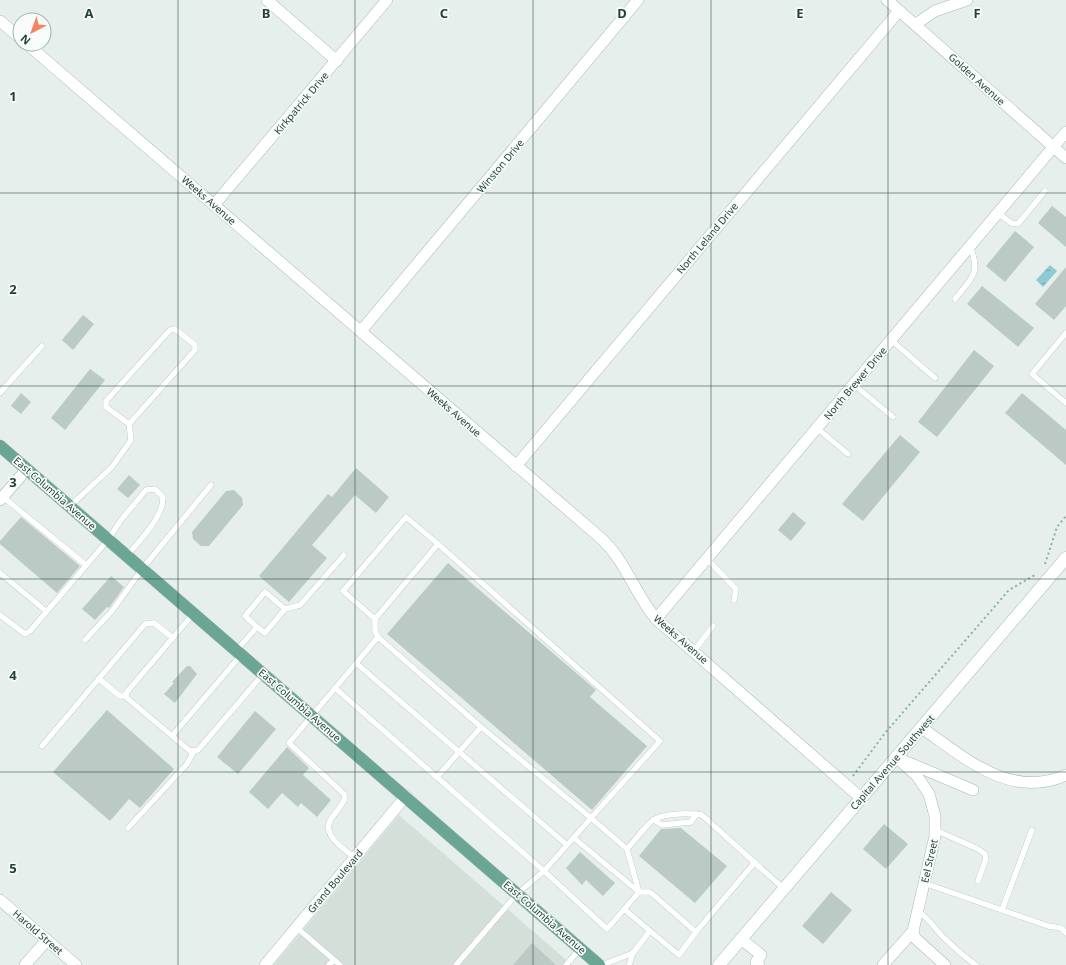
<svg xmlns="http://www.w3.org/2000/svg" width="1066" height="965" font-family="'Noto Sans',sans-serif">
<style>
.built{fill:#d4dfda}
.water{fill:url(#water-ripples)}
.building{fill:#bbcac4}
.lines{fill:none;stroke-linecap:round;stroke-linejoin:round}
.service-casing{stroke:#a8b8b2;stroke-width:6}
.minor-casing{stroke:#a8b8b2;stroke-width:12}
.secondary-casing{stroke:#a4bbb3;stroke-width:13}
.primary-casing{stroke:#c2cac8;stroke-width:13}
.path{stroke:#86b3a5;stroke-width:2;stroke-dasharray:2 3;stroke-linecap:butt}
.service{stroke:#fff;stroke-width:5.5}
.minor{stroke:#fff;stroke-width:11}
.secondary{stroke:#fff;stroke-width:12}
.primary{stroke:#6aa596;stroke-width:12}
.grid{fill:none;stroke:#24423a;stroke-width:1;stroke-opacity:0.55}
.labels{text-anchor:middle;stroke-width:3.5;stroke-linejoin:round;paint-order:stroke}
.street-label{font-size:10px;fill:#24423a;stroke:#f7fbf9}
.grid-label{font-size:13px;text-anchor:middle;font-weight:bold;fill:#24423a;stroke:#f7fbf9;stroke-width:3.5;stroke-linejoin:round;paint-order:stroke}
</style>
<defs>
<pattern id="water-ripples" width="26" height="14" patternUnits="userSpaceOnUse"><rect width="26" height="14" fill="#8ec9d4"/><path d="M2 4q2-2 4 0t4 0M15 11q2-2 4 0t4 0" fill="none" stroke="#74a5ad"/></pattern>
</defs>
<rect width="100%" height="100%" fill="#e6efeb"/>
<polygon class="built" points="399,815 572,965 274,965"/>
<polygon class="water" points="1050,265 1057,271 1043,287 1036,280"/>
<g class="building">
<polygon points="1052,206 1066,217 1066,247 1038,223"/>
<polygon points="1015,231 1034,247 1005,282 986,266"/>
<polygon points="1066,267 1066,306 1054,320 1035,304"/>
<polygon points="982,286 1034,328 1018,347 967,304"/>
<polygon points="83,315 94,324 73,350 62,340"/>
<polygon points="974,350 994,366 937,437 918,422"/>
<polygon points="90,369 105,380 65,430 51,418"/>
<polygon points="21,393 31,402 21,414 11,406"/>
<polygon points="1022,393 1066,430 1066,465 1005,413"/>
<polygon points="900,435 920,452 863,521 842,504"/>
<polygon points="356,468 389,497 376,513 355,495 312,545 327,558 289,602 259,576 328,494 332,497"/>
<polygon points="129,475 140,485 128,498 117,489"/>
<polygon points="234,490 242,498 243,505 209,546 201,546 193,539 192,532 226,491"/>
<polygon points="793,512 806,523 791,541 778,530"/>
<polygon points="21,517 80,566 57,593 0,544 0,541"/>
<polygon points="448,563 596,690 590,697 647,746 592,810 387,634"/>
<polygon points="111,576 124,587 109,608 107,607 95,620 82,609"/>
<polygon points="187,666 190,666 197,674 175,703 164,694 174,683 172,682"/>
<polygon points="107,710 174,769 140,808 129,799 110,821 53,772"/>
<polygon points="255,711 276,729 238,774 217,757"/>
<polygon points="287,747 309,768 303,775 331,800 317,817 301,803 298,807 282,793 268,809 249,792"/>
<polygon points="884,824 908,844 886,869 863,849"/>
<polygon points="681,828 727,866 695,903 639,856 661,829"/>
<polygon points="580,852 615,883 603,896 586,880 582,885 566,868"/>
<polygon points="831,892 852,910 823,944 802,926"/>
<polygon points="532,943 556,965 513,965"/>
</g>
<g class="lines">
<g class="service-casing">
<g id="service">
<polyline points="998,213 1011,223 1018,224 1045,191"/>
<path d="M955,299C972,277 981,274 970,246"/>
<polyline points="1066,333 1032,374 1066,403"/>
<polyline points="891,340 935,378"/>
<polyline points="853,384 893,417"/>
<polyline points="0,393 42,346"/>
<polyline points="817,428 848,454"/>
<polyline points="3,497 86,565"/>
<polyline points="70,506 112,467 131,440 129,424 195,350 195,345 175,329 170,330 106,401 106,407 129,424"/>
<polyline points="707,559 736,589 734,600"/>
<polyline points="0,573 46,611"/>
<polyline points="193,614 126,693 127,698 190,751 198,750 263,674"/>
<path d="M0,615L25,634L30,631L108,540L121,520L146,490L155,489L163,497C164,516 139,541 127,556"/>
<polyline points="375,619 343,591 406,517 438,544"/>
<polyline points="257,627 245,616 265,592 285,609"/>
<polyline points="378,637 375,631 375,619 438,544 660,741 591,818 627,849"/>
<polyline points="85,640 112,611 142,569 211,485"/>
<polyline points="236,651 257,627 265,633 285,609 300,605 344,555"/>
<polyline points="694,651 713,626"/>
<polyline points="356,663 567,845"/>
<polyline points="99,679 120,696 126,696"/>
<polyline points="335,688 544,871 607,929 639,892"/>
<polyline points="172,736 241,655"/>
<polyline points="42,746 145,624 154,623 173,638"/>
<polyline points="437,777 481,727"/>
<polyline points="654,820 662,825 691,822 696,814"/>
<polyline points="128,828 187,764 194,751"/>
<polyline points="935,830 976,848 985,854 986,859 978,881"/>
<polyline points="574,838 639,892 650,892 696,932 679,955 650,931 633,953 629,965"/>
<path d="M355,858C344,849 321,835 331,819C336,812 342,806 345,798L344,794L289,743L378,637L481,727L591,818L544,871L517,894L456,965"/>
<polyline points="924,883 1048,926 1061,928 1066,933"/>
<path d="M639,892L627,849C634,842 647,823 655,819C668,813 689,813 702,815L784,889"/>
<polyline points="624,909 650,931"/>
<polyline points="1002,910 1032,830"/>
<path d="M918,911C928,918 934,927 942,936C953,946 964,957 976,965"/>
<polyline points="296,927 340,965"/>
<polyline points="696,932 755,862"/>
<polyline points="329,965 334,960"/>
<polyline points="566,965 580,949"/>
<polyline points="602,965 633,953"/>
</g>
</g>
<g class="minor-casing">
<g id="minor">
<polyline points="267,0 337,61"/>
<polyline points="887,0 1066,158"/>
<polyline points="0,21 20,38"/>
<polyline points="916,24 935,11 967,0"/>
<path d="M27,44L603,540C627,564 635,594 656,619L861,798"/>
<polyline points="214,205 387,0"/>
<polyline points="361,331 638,0"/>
<polyline points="516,466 899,11"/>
<polyline points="0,500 27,469"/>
<polyline points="656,619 1066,132"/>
<path d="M922,728C965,758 1011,800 1066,775"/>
<polyline points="902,760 973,790"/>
<polyline points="0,900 76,965"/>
<polyline points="913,931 915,938 945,965"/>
<polyline points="741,939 761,955 756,962 759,965"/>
<polyline points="25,965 47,940"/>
<polyline points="265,965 406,796"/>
<polyline points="883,965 913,931 935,836 935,816 929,794 917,776 896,757"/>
</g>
</g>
<g class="secondary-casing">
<polyline id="secondary" points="719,965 1066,558"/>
</g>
<g class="primary-casing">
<polyline id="primary" points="0,446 599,965"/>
</g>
<g class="path">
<polyline points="1045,564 1057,527 1066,516"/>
<polyline points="853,776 885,733 1009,590 1035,575"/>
</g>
<use href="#service" class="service"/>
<use href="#minor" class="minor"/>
<use href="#secondary" class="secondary"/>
<use href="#primary" class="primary"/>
</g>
<path class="grid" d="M178,0V965M355,0V965M533,0V965M711,0V965M888,0V965M0,193H1066M0,386H1066M0,579H1066M0,772H1066"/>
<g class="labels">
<g class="street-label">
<text transform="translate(977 79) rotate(42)" y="4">Golden Avenue</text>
<text transform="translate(301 103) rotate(-50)" y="4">Kirkpatrick Drive</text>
<text transform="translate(500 166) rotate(-50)" y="4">Winston Drive</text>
<text transform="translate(209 200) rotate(41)" y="4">Weeks Avenue</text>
<text transform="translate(707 238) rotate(-50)" y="4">North Leland Drive</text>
<text transform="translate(855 383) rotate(-50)" y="4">North Brewer Drive</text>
<text transform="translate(454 412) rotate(41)" y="4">Weeks Avenue</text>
<text transform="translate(55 493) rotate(41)" y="4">East Columbia Avenue</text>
<text transform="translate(681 639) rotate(41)" y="4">Weeks Avenue</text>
<text transform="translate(300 705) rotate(41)" y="4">East Columbia Avenue</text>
<text transform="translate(892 762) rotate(-49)" y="4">Capital Avenue Southwest</text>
<text transform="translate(929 861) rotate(-77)" y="4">Eel Street</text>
<text transform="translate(335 881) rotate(-50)" y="4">Grand Boulevard</text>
<text transform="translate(545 917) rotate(41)" y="4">East Columbia Avenue</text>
<text transform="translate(38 932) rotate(41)" y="4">Harold Street</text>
</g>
</g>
<g class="grid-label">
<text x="89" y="18">A</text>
<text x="266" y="18">B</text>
<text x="444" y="18">C</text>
<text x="622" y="18">D</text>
<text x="800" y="18">E</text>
<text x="977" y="18">F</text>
<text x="13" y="101">1</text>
<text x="13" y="294">2</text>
<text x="13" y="487">3</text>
<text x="13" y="680">4</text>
<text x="13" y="873">5</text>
</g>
<g transform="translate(32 32) rotate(221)"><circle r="19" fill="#f7fbf9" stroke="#a3b1ad"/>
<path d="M0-3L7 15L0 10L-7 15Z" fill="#f4845f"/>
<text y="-6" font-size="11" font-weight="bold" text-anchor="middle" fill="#24423a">N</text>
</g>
</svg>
